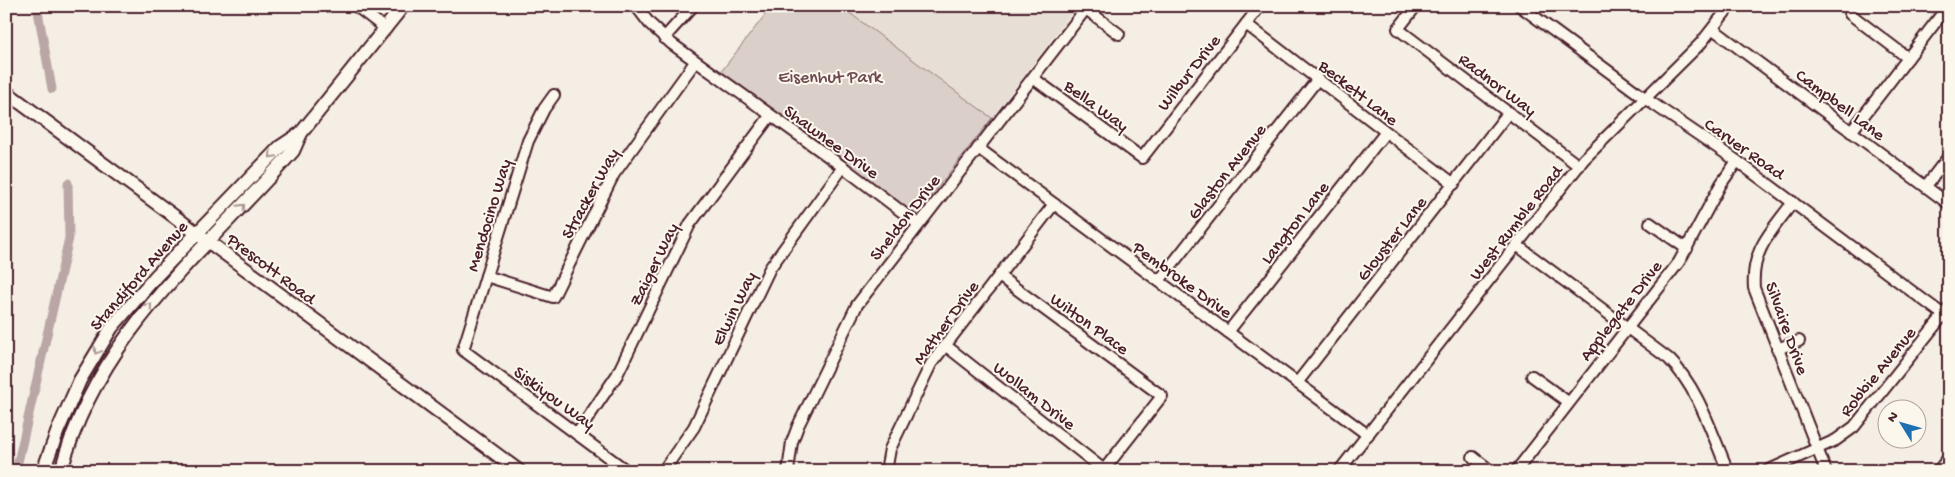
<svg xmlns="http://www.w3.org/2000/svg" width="1955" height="477" font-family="'Gochi Hand',sans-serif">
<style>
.built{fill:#e7dfd6}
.green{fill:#dbd0c9;stroke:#92787a}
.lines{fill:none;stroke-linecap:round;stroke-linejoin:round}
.canal{stroke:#baa7a5;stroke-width:9}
.minor-casing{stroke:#4a1f2b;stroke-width:14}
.major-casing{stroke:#4a1f2b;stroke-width:16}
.minor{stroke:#fbf7ec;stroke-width:10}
.major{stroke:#fbf7ec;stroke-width:12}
.oneway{stroke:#ab9695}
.labels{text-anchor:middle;stroke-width:4;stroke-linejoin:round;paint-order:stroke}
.street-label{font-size:18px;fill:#4a1f2b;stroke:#fbf7ec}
.park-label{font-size:18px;fill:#6e4b52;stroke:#fbf7ec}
</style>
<rect width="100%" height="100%" fill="#f4eee4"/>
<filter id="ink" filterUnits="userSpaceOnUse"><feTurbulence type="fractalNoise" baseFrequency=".02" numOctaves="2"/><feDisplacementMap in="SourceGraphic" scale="10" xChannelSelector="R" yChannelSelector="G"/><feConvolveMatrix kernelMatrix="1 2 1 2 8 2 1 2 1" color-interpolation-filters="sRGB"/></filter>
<g filter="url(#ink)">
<polygon class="built" points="840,6 1077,6 992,118"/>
<polygon class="green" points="772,6 840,6 992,118 916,215 720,73"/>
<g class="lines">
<g class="canal">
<polyline points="37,6 52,89"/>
<polyline points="16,471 69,238 68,183"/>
</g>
<g class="minor-casing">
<g id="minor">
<polyline points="356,6 386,29"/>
<polyline points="636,6 649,23 672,44 843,167 918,224"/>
<polyline points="1416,6 1398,29 1579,166"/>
<polyline points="1520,6 1646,99 1737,161 1949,319"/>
<polyline points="1086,9 1119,34"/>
<polyline points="1850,14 1908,58"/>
<polyline points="1246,24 1454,184"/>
<polyline points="1713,29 1949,204"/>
<polyline points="664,38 693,6"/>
<polyline points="1033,78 1142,158 1260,6"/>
<polyline points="554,95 544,109 528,141 463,350 627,471"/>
<polyline points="1851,132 1948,6"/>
<polyline points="978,148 1368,435"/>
<polyline points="1926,186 1949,156"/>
<path d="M1793,202C1772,231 1751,249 1754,288L1826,471"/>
<polyline points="1650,223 1687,249"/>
<path d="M1518,246L1669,359C1699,389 1711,432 1728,471"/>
<polyline points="486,276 553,297 614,174 695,62"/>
<polyline points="999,276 1162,396 1103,471"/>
<polyline points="1159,281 1317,80"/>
<polyline points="1228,332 1385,133"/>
<polyline points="945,345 1104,470"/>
<polyline points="1777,349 1799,341"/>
<polyline points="1532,376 1568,402"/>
<polyline points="1297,383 1509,112"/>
<polyline points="577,434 617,375 690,224 770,116"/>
<polyline points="1473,457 1491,471"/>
<polyline points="663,471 694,427 770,268 843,167"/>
<polyline points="788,471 792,442 798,426 857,305 1088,6"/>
<polyline points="886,471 890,449 931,364 1054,204"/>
<polyline points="1339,471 1584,159 1701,43 1730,6"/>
<polyline points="1516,471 1679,262 1721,184 1737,161"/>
<polyline points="1767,471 1836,440 1854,427 1949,308"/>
<polyline points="1938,471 1949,457"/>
</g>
</g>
<g class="major-casing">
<g id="major">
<polyline points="6,92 519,471"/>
<polyline points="43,471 58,430 80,380 112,327 156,276 280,147 301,133"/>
<path d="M61,471C98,333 203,253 293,151L301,133L403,6"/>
</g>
</g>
<use href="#minor" class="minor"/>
<use href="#major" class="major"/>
</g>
<defs><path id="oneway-chevron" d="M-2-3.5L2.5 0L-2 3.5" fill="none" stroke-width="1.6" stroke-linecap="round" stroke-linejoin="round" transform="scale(1.25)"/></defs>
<g class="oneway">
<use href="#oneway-chevron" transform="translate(272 155) rotate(134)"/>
<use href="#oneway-chevron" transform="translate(242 207) rotate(-47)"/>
<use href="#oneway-chevron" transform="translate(149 306) rotate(-49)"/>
<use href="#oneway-chevron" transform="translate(97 351) rotate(121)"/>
</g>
</g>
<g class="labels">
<g class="street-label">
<text transform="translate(1188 72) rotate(-52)" y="6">Wilbur Drive</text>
<text transform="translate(1498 84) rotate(37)" y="6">Radnor Way</text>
<text transform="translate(1359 92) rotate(38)" y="6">Beckett Lane</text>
<text transform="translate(1841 104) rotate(37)" y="6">Campbell Lane</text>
<text transform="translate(1097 105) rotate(36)" y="6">Bella Way</text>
<text transform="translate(832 141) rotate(36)" y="6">Shawnee Drive</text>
<text transform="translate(1745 148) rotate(35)" y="6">Carver Road</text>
<text transform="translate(1226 171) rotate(-52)" y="6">Glaston Avenue</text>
<text transform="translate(589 193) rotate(-61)" y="6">Stracker Way</text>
<text transform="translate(488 215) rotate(-73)" y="6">Mendocino Way</text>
<text transform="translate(904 217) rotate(-52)" y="6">Sheldon Drive</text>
<text transform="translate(1294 222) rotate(-52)" y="6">Langton Lane</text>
<text transform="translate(1515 222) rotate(-52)" y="6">West Rumble Road</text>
<text transform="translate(1391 238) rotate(-52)" y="6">Glouster Lane</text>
<text transform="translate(653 264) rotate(-64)" y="6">Zaiger Way</text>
<text transform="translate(272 268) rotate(37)" y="6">Prescott Road</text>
<text transform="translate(138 275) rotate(-49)" y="6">Standiford Avenue</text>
<text transform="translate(1183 279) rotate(36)" y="6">Pembroke Drive</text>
<text transform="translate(733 308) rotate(-64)" y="6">Elwin Way</text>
<text transform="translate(1620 310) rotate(-52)" y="6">Applegate Drive</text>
<text transform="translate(945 322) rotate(-54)" y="6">Mather Drive</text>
<text transform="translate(1090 323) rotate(36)" y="6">Wilton Place</text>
<text transform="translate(1788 328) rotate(70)" y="6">Silvaire Drive</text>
<text transform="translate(1877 371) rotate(-51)" y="6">Robbie Avenue</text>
<text transform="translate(1035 395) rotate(38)" y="6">Wollam Drive</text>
<text transform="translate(555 397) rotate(36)" y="6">Siskiyou Way</text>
</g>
<g class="park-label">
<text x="830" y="82">Eisenhut Park</text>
</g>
</g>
<rect width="1955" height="477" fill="none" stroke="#fbf7ec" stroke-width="25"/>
<rect x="12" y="12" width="1930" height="452" fill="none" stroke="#4a1f2b" stroke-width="2" filter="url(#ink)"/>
<g transform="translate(1902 424) rotate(307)"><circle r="24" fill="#fbf7ec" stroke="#b4a19f"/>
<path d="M0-4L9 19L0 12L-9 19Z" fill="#1f6fb2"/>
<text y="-8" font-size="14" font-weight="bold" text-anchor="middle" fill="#4a1f2b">N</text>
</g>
</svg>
